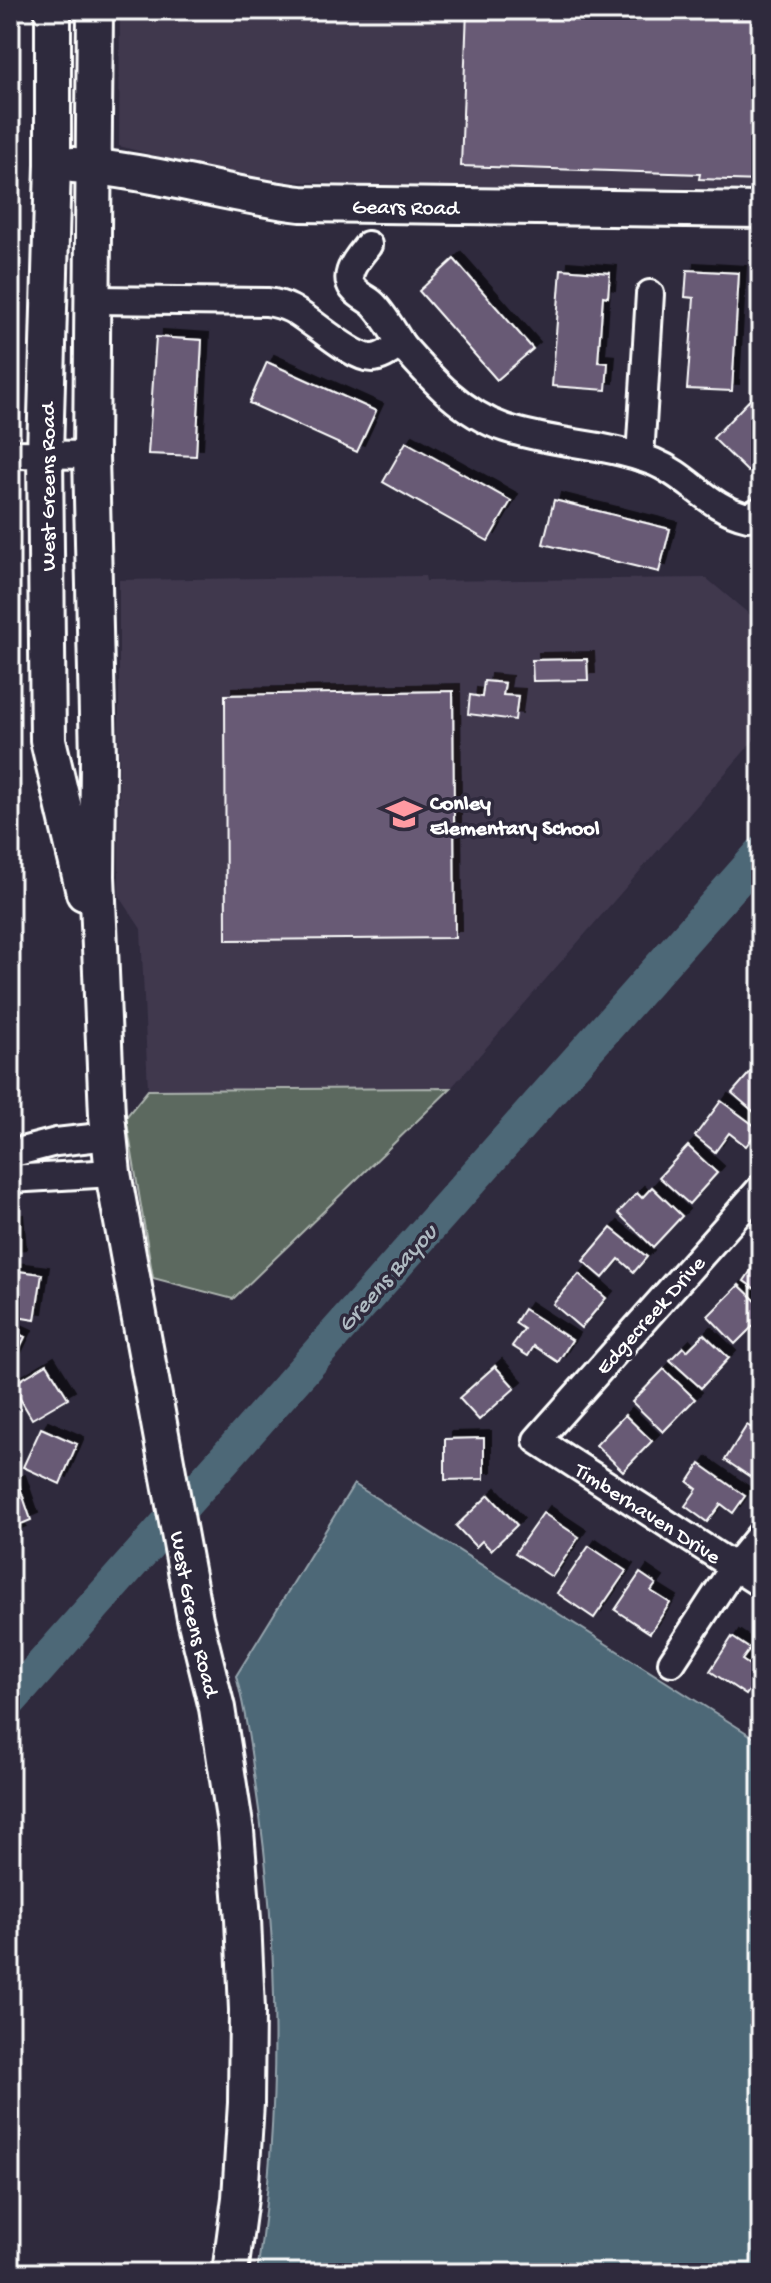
<svg xmlns="http://www.w3.org/2000/svg" width="771" height="2283" font-family="'Gochi Hand',sans-serif">
<style>
.built{fill:#40384e}
.green{fill:#5b695f;stroke:#adb4af;stroke-width:2}
.water{fill:#4e6877;stroke:#95a4ad;stroke-width:2}
.lines{fill:none;stroke-linecap:round;stroke-linejoin:round}
.river{stroke:#4e6877;stroke-width:34}
.building{fill:#685a75;stroke:#fff;stroke-width:2;filter:url(#shadow)}
.minor-casing{stroke:#fff;stroke-width:32}
.major-casing{stroke:#fff;stroke-width:40}
.minor{stroke:#2f2a3d;stroke-width:26}
.major{stroke:#2f2a3d;stroke-width:34}
.labels{text-anchor:middle;stroke-width:7;stroke-linejoin:round;paint-order:stroke}
.street-label{font-size:22px;fill:#fff;stroke:#2f2a3d}
.poi-label{font-size:22px;font-weight:bold;fill:#fff;stroke:#2f2a3d;text-anchor:start}
.water-label{font-size:24px;font-style:italic;fill:#afbbc2;stroke:#2f2a3d}
</style>
<defs>
<filter id="shadow"><feDropShadow dx="7" dy="-7" stdDeviation="0" flood-color="#0009"/></filter>
</defs>
<rect width="100%" height="100%" fill="#2f2a3d"/>
<filter id="ink" filterUnits="userSpaceOnUse"><feTurbulence type="fractalNoise" baseFrequency=".0125" numOctaves="2"/><feDisplacementMap in="SourceGraphic" scale="16" xChannelSelector="R" yChannelSelector="G"/><feConvolveMatrix kernelMatrix="1 2 1 2 8 2 1 2 1" color-interpolation-filters="sRGB"/></filter>
<g filter="url(#ink)">
<g class="built">
<polygon points="120,10 761,10 761,189 386,186 245,179 119,146"/>
<polygon points="425,576 426,581 706,578 761,624 761,732 451,1088 148,1090 141,929 119,895 119,580"/>
</g>
<polygon class="green" points="451,1088 233,1299 153,1278 126,1117 148,1090"/>
<path class="water" d="M354,1484L761,1742V2273H257C281,2114 280,1948 256,1789C251,1751 246,1713 236,1676Z"/>
<g class="lines">
<polyline class="river" points="10,1701 761,853"/>
</g>
<g class="building">
<polygon points="10,10 14,10 11,41 10,41"/>
<polygon points="467,10 761,10 761,181 699,179 700,174 461,166"/>
<polygon points="454,259 533,349 497,380 419,291"/>
<polygon points="561,269 610,273 608,297 603,296 598,362 608,363 606,390 552,386"/>
<polygon points="687,270 739,273 732,391 687,389 694,298 685,297"/>
<polygon points="156,337 202,340 196,456 148,454"/>
<polygon points="267,362 376,411 357,452 249,403"/>
<polygon points="761,388 761,458 748,472 713,438"/>
<polygon points="406,442 511,501 488,541 383,482"/>
<polygon points="554,500 670,529 659,572 543,544"/>
<rect x="10" y="505" width="2" height="48"/>
<polygon points="587,659 588,680 533,681 532,660"/>
<polygon points="484,681 505,683 503,695 518,696 515,720 468,714 470,695 482,697"/>
<polygon points="453,691 455,938 226,940 225,695"/>
<polygon points="759,1062 761,1063 760,1117 732,1093"/>
<polygon points="721,1101 759,1129 746,1146 729,1133 715,1152 695,1136"/>
<polygon points="688,1146 717,1173 689,1204 659,1177"/>
<polygon points="652,1187 682,1216 653,1247 618,1213 637,1193 642,1198"/>
<polygon points="16,1222 19,1256 10,1257 10,1223"/>
<polygon points="611,1228 647,1257 634,1272 619,1259 603,1278 583,1261"/>
<polygon points="761,1255 761,1293 744,1281"/>
<polygon points="10,1270 42,1274 35,1320 10,1316"/>
<polygon points="579,1274 606,1298 581,1328 553,1304"/>
<polygon points="739,1285 761,1306 761,1318 735,1344 708,1316"/>
<polygon points="524,1309 572,1340 558,1362 534,1346 528,1356 512,1346 524,1329 515,1323"/>
<polygon points="10,1330 25,1337 10,1368"/>
<polygon points="704,1334 729,1358 701,1388 670,1360 683,1347 687,1351"/>
<polygon points="47,1364 68,1398 32,1419 12,1385"/>
<polygon points="495,1366 515,1388 479,1420 459,1398"/>
<polygon points="664,1369 695,1399 663,1432 632,1402"/>
<polygon points="761,1395 761,1414 752,1406"/>
<polygon points="625,1415 652,1441 623,1471 596,1445"/>
<polygon points="747,1425 761,1434 761,1471 755,1480 725,1460"/>
<polygon points="41,1428 77,1444 60,1484 23,1467"/>
<polygon points="484,1438 484,1479 445,1480 445,1439"/>
<polygon points="700,1464 745,1496 733,1513 721,1504 707,1522 685,1506 697,1489 688,1482"/>
<polygon points="18,1482 31,1520 16,1526 19,1533 10,1537 10,1485"/>
<polygon points="489,1495 517,1525 491,1550 482,1541 476,1547 456,1526"/>
<polygon points="543,1513 579,1537 552,1577 515,1553"/>
<polygon points="589,1546 626,1571 594,1618 557,1593"/>
<polygon points="640,1573 656,1584 651,1591 670,1603 650,1633 615,1610"/>
<polygon points="732,1637 750,1649 742,1660 761,1673 746,1695 710,1671"/>
</g>
<g class="lines">
<g class="minor-casing">
<g id="minor">
<path d="M93,300L267,302C275,303 283,305 291,309C311,319 351,358 372,358C382,358 393,349 401,344C393,331 385,317 375,306C370,300 365,299 359,294C338,279 356,260 368,245"/>
<path d="M401,344C430,377 461,413 505,428C553,444 606,443 654,462C690,477 708,508 748,517L761,510"/>
<polyline points="10,454 91,455"/>
<polyline points="640,457 650,294"/>
<polyline points="10,1154 56,1142 109,1136"/>
<polyline points="10,1179 113,1173"/>
<path id="s1" d="M761,1188L537,1440L761,1584"/>
<polyline points="672,1662 734,1567 761,1534"/>
</g>
</g>
<g class="major-casing">
<g id="major">
<polyline points="53,10 53,164 45,454 48,740 84,893"/>
<path id="s2" d="M95,10L91,455L98,758L97,876L107,1115L113,1173L195,1619L217,1708L236,1831L243,1919L247,2010L246,2103L240,2198L230,2273"/>
<path id="s3" d="M73,165C150,170 225,195 301,204L761,210"/>
</g>
</g>
<use href="#minor" class="minor"/>
<use href="#major" class="major"/>
</g>
</g>
<defs>
<g id="school-bare" transform="scale(2.76)"><path d="M0-5L7-2L0 1L-7-2ZM-4 1L0 2.5L4 1V4Q0 6-4 4Z" fill="#ff9aa2" stroke="#2f2a3d" stroke-width="2.5" paint-order="stroke"/></g>
</defs>
<g fill-rule="evenodd">
<use href="#school-bare" x="404" y="814"/>
</g>
<g class="labels">
<g class="street-label">
<text dy="8" stroke="none"><textPath href="#s3" startOffset="336">Gears Road</textPath></text>
<text transform="translate(46 487) rotate(-90)" y="8">West Greens Road</text>
<text transform="translate(649 1314) rotate(-48)" y="8">Edgecreek Drive</text>
<text dy="8" stroke="none"><textPath href="#s1" startOffset="470">Timberhaven Drive</textPath></text>
<text dy="8" stroke="none"><textPath href="#s2" startOffset="1612">West Greens Road</textPath></text>
</g>
<g class="poi-label">
<text x="430" y="809">Conley<tspan x="430" dy="25">Elementary School</tspan></text>
</g>
<g class="water-label">
<text transform="translate(386 1277) rotate(-48)" y="8">Greens Bayou</text>
</g>
</g>
<rect width="771" height="2283" fill="none" stroke="#2f2a3d" stroke-width="40"/>
<rect x="20" y="20" width="731" height="2243" fill="none" stroke="#fff" stroke-width="3" filter="url(#ink)"/>
</svg>
